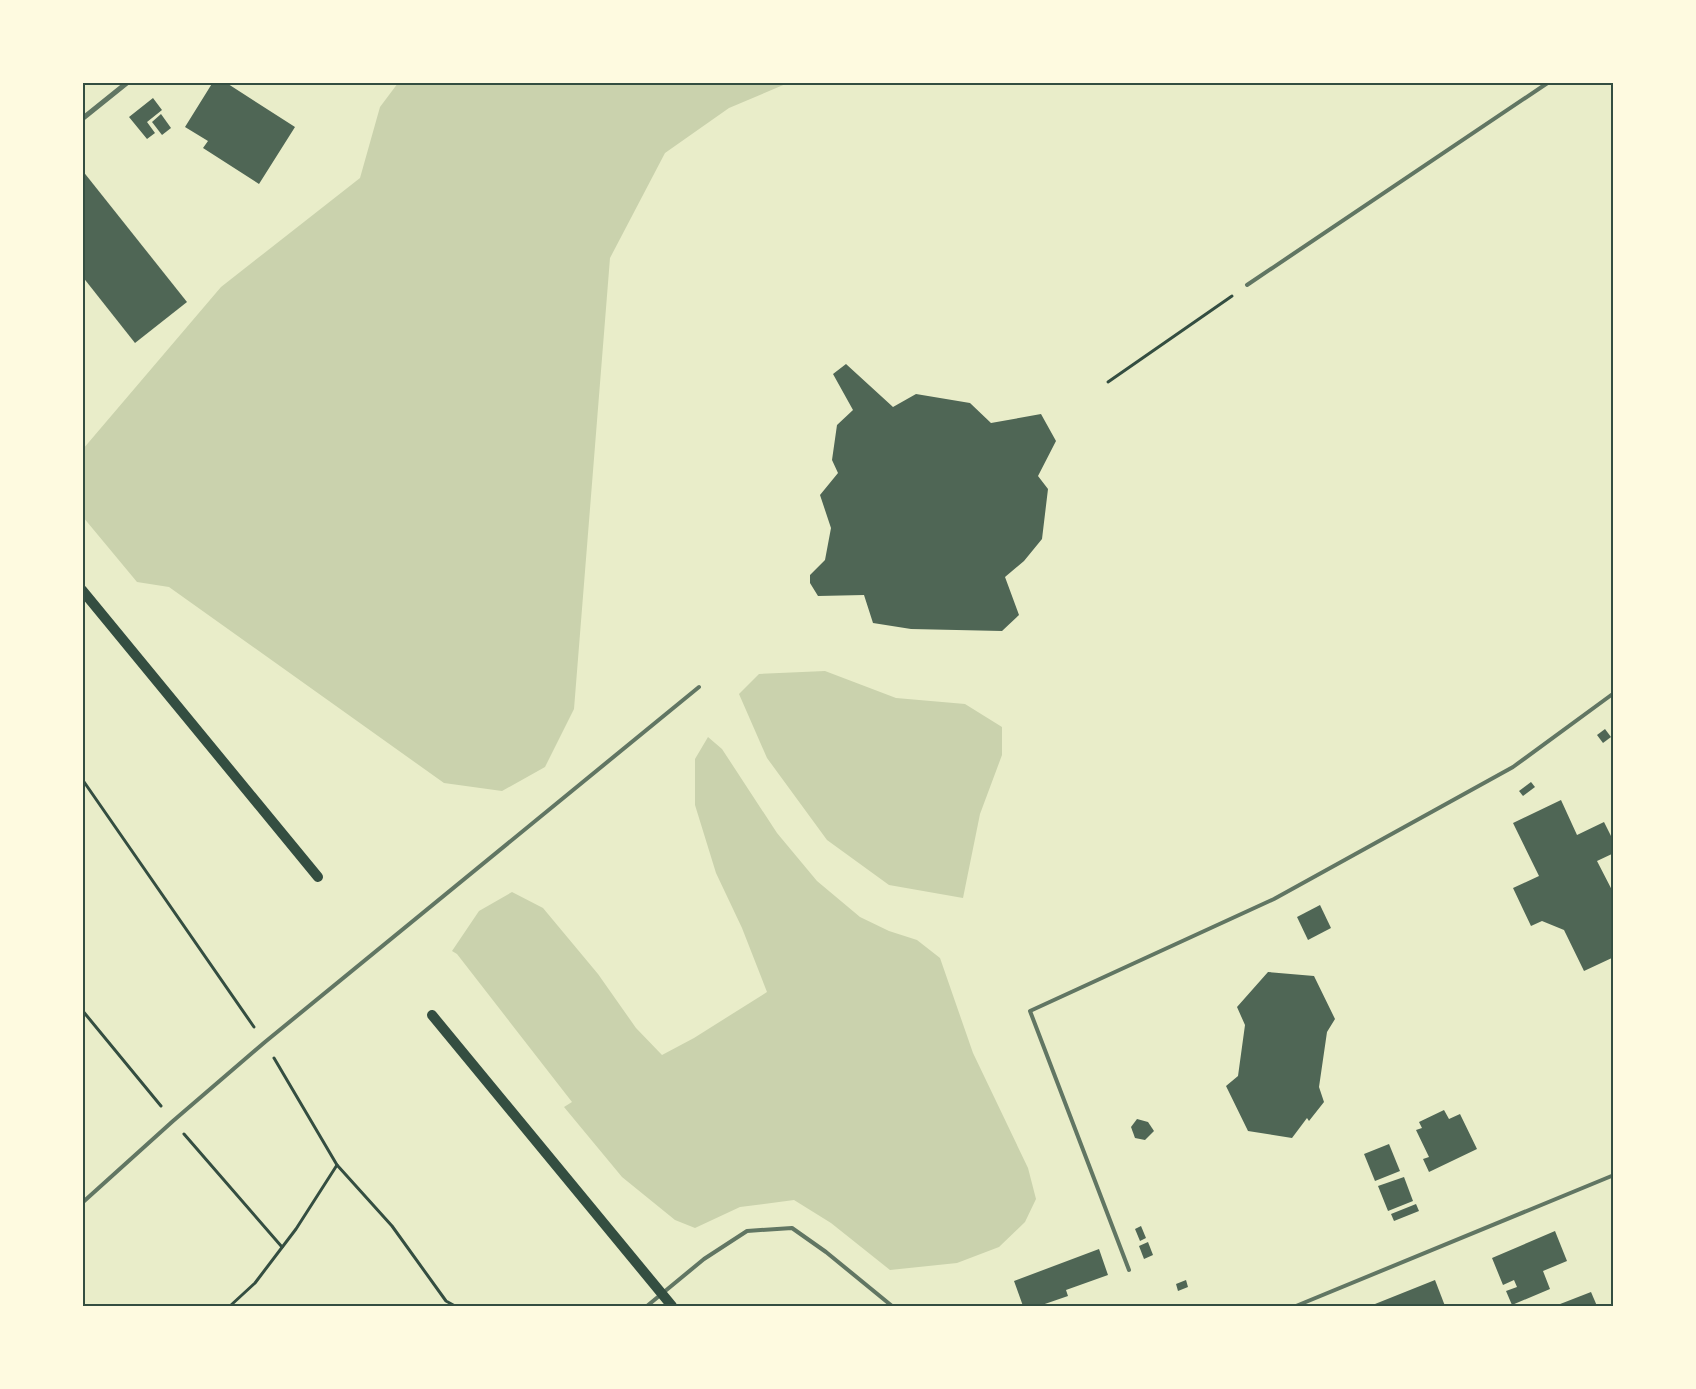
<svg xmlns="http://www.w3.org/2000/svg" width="1696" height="1389" font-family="Helvetica,sans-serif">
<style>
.green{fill:#cad2ad}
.building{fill:#4f6655}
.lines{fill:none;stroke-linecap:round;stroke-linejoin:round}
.path{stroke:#344e41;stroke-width:3}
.service{stroke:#617663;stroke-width:4}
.minor{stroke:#617663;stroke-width:5}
.secondary{stroke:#344e41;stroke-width:10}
.neatline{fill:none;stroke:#344e41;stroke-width:2}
</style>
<rect width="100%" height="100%" fill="#e9edc9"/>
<g class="green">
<polygon points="398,83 788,83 729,108 665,153 610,258 574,709 545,767 502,791 444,783 169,587 137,582 83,517 83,449 221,287 360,178 380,107"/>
<polygon points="825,671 896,698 965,704 1002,727 1002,755 980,814 963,898 889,885 827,840 767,758 739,694 759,674"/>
<polygon points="708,737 722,749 777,833 817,881 860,917 889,931 917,940 940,958 973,1053 1028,1168 1036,1199 1025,1222 999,1247 957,1263 890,1270 831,1223 794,1200 740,1207 695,1228 675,1220 622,1177 564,1107 572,1102 457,954 452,951 479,911 512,892 543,908 598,974 636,1028 662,1055 694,1038 767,992 742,928 716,873 695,805 695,759"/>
</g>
<g class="building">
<polygon points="213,82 225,82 295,127 259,184 203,148 208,141 185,127"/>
<polygon points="153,98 162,110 147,122 155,133 147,139 129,117"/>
<polygon points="161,114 171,128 162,135 152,122"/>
<polygon points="82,170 187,302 135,343 82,276"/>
<polygon points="846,364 893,407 916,394 970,403 991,423 1041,414 1056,441 1038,476 1048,489 1042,539 1024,561 1005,577 1019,615 1002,631 911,629 873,623 864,595 818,596 810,583 810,575 825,560 831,528 820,495 838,473 832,460 837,425 853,410 833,374"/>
<polygon points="1605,729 1611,737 1603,743 1597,735"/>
<polygon points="1531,782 1535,787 1523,796 1519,791"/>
<polygon points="1561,800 1577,835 1604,822 1614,842 1614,853 1597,861 1614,894 1614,957 1584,971 1564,930 1542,921 1531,926 1513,888 1539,876 1513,823"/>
<polygon points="1320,905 1331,928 1308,940 1297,917"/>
<polygon points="1268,972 1314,976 1335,1019 1327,1032 1319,1087 1324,1102 1309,1121 1307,1118 1292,1138 1248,1131 1226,1086 1238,1076 1245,1025 1237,1007"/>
<polygon points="1444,1110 1449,1119 1460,1114 1477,1149 1429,1172 1423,1159 1429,1157 1416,1130 1422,1128 1419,1122"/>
<polygon points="1137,1119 1148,1122 1154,1131 1145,1140 1135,1138 1131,1127"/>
<polygon points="1389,1144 1400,1171 1375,1181 1364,1154"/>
<polygon points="1404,1177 1413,1201 1388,1211 1378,1186"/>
<polygon points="1416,1204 1419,1211 1394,1221 1391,1214"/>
<polygon points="1141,1226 1146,1238 1140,1241 1135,1229"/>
<polygon points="1555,1231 1567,1261 1543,1271 1550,1289 1512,1305 1506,1291 1517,1287 1514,1280 1503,1285 1492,1258"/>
<polygon points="1148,1242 1153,1255 1144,1259 1139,1246"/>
<polygon points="1099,1249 1108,1275 1066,1290 1068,1296 1039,1306 1023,1306 1014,1281"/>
<polygon points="1186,1280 1188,1287 1178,1291 1176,1284"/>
<polygon points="1435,1280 1445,1306 1376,1306 1375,1304"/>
<polygon points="1591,1292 1597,1306 1555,1306"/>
</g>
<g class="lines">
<g class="path">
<polyline points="1108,382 1232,296"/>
<polyline points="82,779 254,1027"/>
<polyline points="82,1010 161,1106"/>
<polyline points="274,1058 337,1165 392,1226 446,1301 455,1306"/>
<polyline points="184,1134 282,1247"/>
<polyline points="230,1306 255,1283 296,1229 337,1165"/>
</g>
<g class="service">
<polyline points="1247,285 1549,82"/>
<polyline points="82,1203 173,1121 265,1042 699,687"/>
<polyline points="1129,1270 1030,1011 1274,899 1513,767 1614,693"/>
<polyline points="647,1306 704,1259 747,1231 792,1228 826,1252 892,1306"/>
<polyline points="1296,1306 1614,1175"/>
</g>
<polyline class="minor" points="82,119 128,82"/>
<g class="secondary">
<polyline points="82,590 318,877"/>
<polyline points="432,1015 672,1306"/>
</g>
</g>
<rect width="1696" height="1389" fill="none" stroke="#fefae0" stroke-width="168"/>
<rect x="84" y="84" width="1528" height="1221" class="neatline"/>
</svg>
